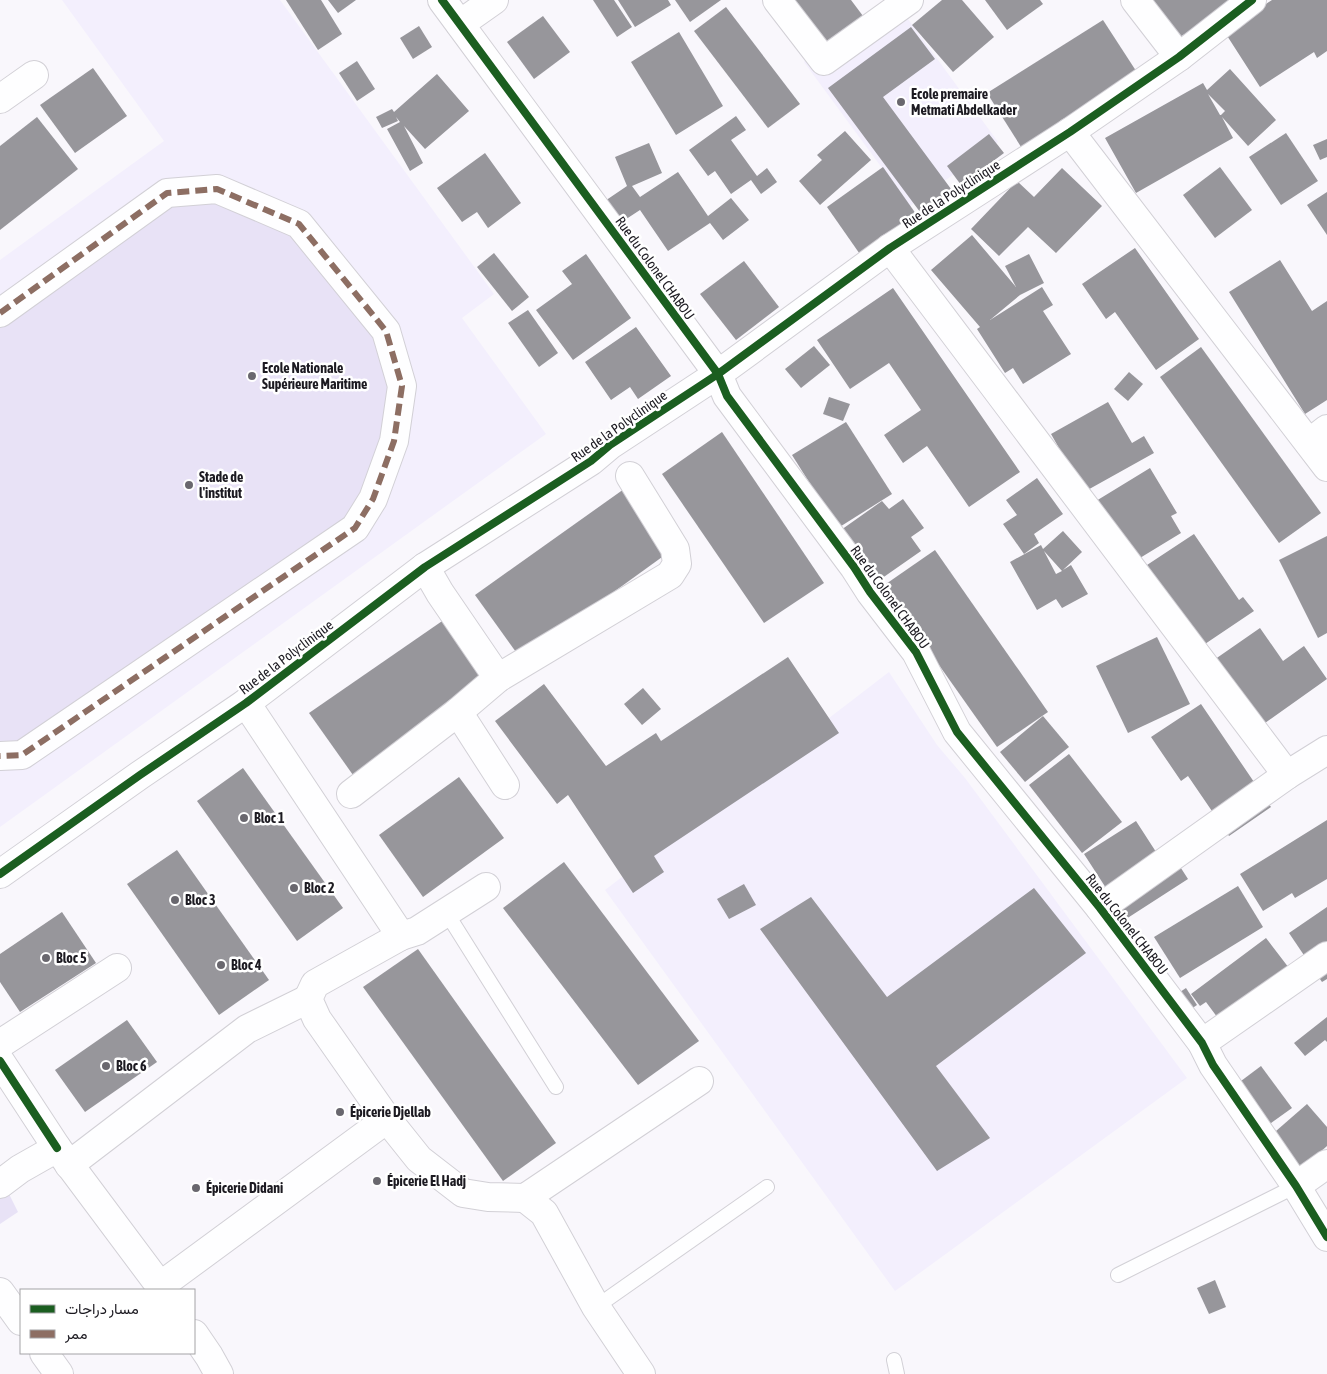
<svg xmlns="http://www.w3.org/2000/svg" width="1327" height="1374" font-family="'Asap Condensed',Vazirmatn,sans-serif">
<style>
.built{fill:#f3effd}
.green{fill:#e8e2f6}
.building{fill:#97969b;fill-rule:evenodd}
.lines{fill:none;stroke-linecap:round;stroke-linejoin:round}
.lane-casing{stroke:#d2d0d6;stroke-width:16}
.street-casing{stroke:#d2d0d6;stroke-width:30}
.lane{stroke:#fefeff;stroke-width:14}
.street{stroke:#fefeff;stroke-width:28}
.quiet{stroke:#8d6e63;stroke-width:6;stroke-dasharray:12 6;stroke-linecap:butt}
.cycleway-casing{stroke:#fff;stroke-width:11}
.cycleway{stroke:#1b5e20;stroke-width:8}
.poi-dot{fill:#69676e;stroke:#fff;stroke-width:2}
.labels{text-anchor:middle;stroke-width:5;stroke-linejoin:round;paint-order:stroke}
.poi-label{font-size:14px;font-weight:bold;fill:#1c1a21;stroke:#fff;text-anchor:start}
.street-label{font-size:14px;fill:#1c1a21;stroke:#fff}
</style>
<rect width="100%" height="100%" fill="#f9f7fc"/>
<g class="built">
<polygon points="62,0 280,0 494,294 462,318 546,434 0,827 0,260 164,141"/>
<polygon points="890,0 894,0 998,142 910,206 804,62"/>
<polygon points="889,672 937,745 965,778 1187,1078 895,1291 605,890"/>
</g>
<g class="green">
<polygon points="217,189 299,224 385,330 402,386 373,499 0,756 0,313 167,193"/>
<polygon points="3,1182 18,1212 0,1224 0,1183"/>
</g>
<g class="building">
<polygon points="286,0 321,0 342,34 318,50"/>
<polygon points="328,0 356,0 338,13"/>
<polygon points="593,0 614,0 632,27 617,37"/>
<polygon points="618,0 668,0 671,5 635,27"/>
<polygon points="675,0 721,0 690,22"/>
<polygon points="792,0 851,0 863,16 816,51"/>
<polygon points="942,0 962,0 994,37 953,72 912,25"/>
<polygon points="985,0 1040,0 1043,4 1007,30"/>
<polygon points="1137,0 1238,0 1166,46"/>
<polygon points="1272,0 1327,0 1327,51 1317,58 1314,52 1260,87 1224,31"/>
<polygon points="726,7 800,104 768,128 694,31"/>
<polygon points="543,16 570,52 534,79 507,42"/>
<polygon points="1103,20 1140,77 1023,150 987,93"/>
<polygon points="419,26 432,47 413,59 400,38"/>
<polygon points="911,27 935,59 883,97 954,193 923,216 828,88"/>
<polygon points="679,32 723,106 676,135 631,62"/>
<polygon points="357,61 375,89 357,101 339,73"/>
<polygon points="93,68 127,116 75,153 40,105"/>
<path d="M1230,69L1276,120L1248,146L1222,117L1233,138L1136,193L1105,138L1203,83L1207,90ZM1208,94L1225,111L1221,115H1220Z"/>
<polygon points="437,74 469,111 425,149 404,126 423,163 410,171 387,129 400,122 396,117 398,121 382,128 376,117 392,109 394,112"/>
<polygon points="736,116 746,130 731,140 757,176 767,168 777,182 761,194 751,180 731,194 715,171 708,176 689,150"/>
<polygon points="37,117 78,169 0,230 0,146"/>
<polygon points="845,131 871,160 820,205 799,181 822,160 817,155"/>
<polygon points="1286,133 1318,181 1281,205 1249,157"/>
<polygon points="989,134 1004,153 961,185 947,166"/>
<polygon points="1327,139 1327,157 1320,160 1313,145"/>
<polygon points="649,143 662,173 632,186 640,197 678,172 708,216 731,198 749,220 723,240 710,223 668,251 640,210 614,227 599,205 627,186 615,157"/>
<polygon points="485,153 521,203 488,228 477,212 462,222 437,188"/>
<polygon points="883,167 928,231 871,270 827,207"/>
<polygon points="1220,167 1252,210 1215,238 1183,195"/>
<polygon points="1062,168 1102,206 1056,253 1028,227 999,256 971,229 1017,181 1034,197"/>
<polygon points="1327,192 1327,235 1307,205"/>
<polygon points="972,235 1016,287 1005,266 1029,254 1044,283 1020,295 990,320 1042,287 1053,305 1043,311 1071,354 1023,384 1013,368 1005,373 977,329 980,327 931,270"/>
<polygon points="1135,248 1199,339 1156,370 1115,312 1106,319 1082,284"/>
<polygon points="494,253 529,297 512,311 477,267"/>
<polygon points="586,254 631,318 573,360 536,310 572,284 562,271"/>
<polygon points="1280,260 1312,311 1327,301 1327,400 1305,414 1229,292"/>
<polygon points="744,261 779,307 736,340 700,294"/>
<polygon points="893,288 1020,472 969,507 927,446 903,463 884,435 921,410 889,363 850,389 817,340"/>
<polygon points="528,310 558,353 539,367 508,323"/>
<polygon points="636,327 671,376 638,399 630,387 611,400 585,362"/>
<polygon points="814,346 830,365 801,388 785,369"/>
<polygon points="1201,347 1321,513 1279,543 1160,377"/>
<polygon points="1129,372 1143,384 1128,401 1114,389"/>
<polygon points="829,397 850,404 843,421 823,414"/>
<polygon points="1108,402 1132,443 1144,436 1154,453 1084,492 1051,434"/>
<polygon points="846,422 892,494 838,528 792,455"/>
<polygon points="722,432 824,583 764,623 662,474"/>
<polygon points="1150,468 1177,513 1171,516 1181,533 1135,561 1096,501"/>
<polygon points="1037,478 1063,514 1034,534 1039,543 1024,554 1003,524 1017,515 1006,500"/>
<polygon points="624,489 669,552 521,659 475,595"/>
<polygon points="903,499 924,528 911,537 921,551 878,581 841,530 882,501 889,509"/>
<path d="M1063,531L1082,552L1063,570L1071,565L1088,594L1062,608L1056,599L1037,610L1010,562L1041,545L1043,549ZM1044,551L1062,571L1056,574Z"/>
<polygon points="1194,534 1239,600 1243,597 1254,611 1202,646 1147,565"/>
<polygon points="1327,536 1327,633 1318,638 1279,560"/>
<polygon points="935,550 1048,712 997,747 883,586"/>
<polygon points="448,617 492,681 353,775 309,713"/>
<polygon points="1260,628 1283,661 1304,646 1327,679 1258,728 1211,662"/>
<polygon points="1157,637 1190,704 1128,733 1096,666"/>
<polygon points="788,657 839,733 654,856 664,872 633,893 568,795 557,804 495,721 544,684 606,766 656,733 661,741"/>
<polygon points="643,688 661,709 642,725 624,704"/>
<polygon points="1201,704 1271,807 1229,836 1188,776 1181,781 1151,737"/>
<polygon points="1043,716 1069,747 1025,782 1000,752"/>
<polygon points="1069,754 1122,822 1082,853 1029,785"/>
<polygon points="243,768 343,908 297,941 197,801"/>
<polygon points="459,777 504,838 423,897 379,835"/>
<polygon points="1327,820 1327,879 1295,898 1292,893 1263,911 1240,874"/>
<polygon points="1136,821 1158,855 1168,848 1188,879 1126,919 1084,854"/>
<polygon points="177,850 269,980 219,1015 127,884"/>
<polygon points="564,862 699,1041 638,1085 503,908"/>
<polygon points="744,884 756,905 729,919 717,899"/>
<polygon points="1238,886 1263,927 1180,978 1154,937"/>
<polygon points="1034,888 1086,953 936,1066 990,1138 937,1171 760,929 811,897 887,997"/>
<polygon points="1327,907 1327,979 1322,982 1289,933"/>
<polygon points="62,912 96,963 20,1012 0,982 0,954"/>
<polygon points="1266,938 1302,985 1232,1037 1206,1002 1200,1006 1191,994"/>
<polygon points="418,949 556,1143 503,1181 363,987"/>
<polygon points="1186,988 1197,1005 1182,1015 1171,998"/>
<polygon points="1327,1017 1327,1042 1325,1040 1305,1056 1294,1043"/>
<polygon points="127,1020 157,1062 85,1112 55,1070"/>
<polygon points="1261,1066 1292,1108 1264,1128 1233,1087"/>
<polygon points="1307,1104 1327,1127 1327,1146 1299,1171 1269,1137"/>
<polygon points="1215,1280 1226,1307 1209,1314 1197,1288"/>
</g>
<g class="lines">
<g class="lane-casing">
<g id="lane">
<polyline points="446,912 556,1087"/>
<polyline points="1118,1275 1296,1186"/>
<polyline points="596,1307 767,1187"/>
<polyline points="894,1360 897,1374"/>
</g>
</g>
<g class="street-casing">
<g id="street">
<polyline points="442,0 718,374 727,396 854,567 870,592 916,652 957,732 1100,908 1202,1043 1213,1065 1296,1186 1327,1237"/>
<polyline points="777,0 824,61 909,0"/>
<polyline points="1135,0 1179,57"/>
<polyline points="460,24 494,0"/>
<polyline points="0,99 34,75"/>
<polyline points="1070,132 1327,467"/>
<polyline points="890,248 1287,775"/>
<polyline points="0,313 167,193 217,189 299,224 386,331 402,386 394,441 373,499 355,528 22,755 0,756"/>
<polyline points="1309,443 1327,429"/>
<polyline points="425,567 440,593 498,678"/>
<polyline points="246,703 401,936"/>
<polyline points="458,712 505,785"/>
<polyline points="351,794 458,712 498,678 670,575 677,564 675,549 630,476"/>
<polyline points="0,874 140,775 246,703 425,567 591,461 610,445 718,374 890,248 1070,132 1179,57 1252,0"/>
<polyline points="486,887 417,931 401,936 315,984 308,999 317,1019 387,1119 419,1159 463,1193 488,1197 525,1198 699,1081"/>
<polyline points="1100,908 1287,775 1327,750"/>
<polyline points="1202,1043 1327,956"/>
<polyline points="0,1044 117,968"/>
<polyline points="0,1061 57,1148 163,1290"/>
<polyline points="69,1165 247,1029 308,999"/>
<polyline points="0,1184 20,1169 57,1148"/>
<polyline points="1296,1186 1327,1164"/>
<polyline points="525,1198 544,1213 596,1307 641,1374"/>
<polyline points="160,1286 387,1119"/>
<polyline points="0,1292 21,1321"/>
<polyline points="194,1334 209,1356 219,1374"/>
<polyline points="44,1353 59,1374"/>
</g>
</g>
<use href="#lane" class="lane"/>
<use href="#street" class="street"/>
<polyline class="quiet" points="0,313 167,193 217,189 299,224 386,331 402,386 394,441 373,499 355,528 22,755 0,756"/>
<g class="cycleway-casing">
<g id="cycleway">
<polyline points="442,0 718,374 727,396 854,567 870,592 916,652 957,732 1100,908 1202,1043 1213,1065 1296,1186 1327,1237"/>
<polyline points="0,874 140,775 246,703 425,567 591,461 610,445 718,374 890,248 1070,132 1179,57 1252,0"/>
<polyline points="0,1061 57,1148"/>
</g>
</g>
<use href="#cycleway" class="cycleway"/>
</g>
<g class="poi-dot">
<circle cx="901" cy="102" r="5"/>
<circle cx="252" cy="376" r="5"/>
<circle cx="189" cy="485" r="5"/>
<circle cx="244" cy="818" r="5"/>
<circle cx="294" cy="888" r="5"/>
<circle cx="175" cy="900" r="5"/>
<circle cx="46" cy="958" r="5"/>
<circle cx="221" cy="965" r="5"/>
<circle cx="106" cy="1066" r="5"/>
<circle cx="340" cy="1112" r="5"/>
<circle cx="377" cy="1181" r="5"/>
<circle cx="196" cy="1188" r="5"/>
</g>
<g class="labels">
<g class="poi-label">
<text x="911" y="99">Ecole premaire<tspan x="911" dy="16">Metmati Abdelkader</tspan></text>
<text x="262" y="373">Ecole Nationale<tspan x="262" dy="16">Supérieure Maritime</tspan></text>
<text x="199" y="482">Stade de<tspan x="199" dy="16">l'institut</tspan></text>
<text x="254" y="823">Bloc 1</text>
<text x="304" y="893">Bloc 2</text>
<text x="185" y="905">Bloc 3</text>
<text x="56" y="963">Bloc 5</text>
<text x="231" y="970">Bloc 4</text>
<text x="116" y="1071">Bloc 6</text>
<text x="350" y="1117">Épicerie Djellab</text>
<text x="387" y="1186">Épicerie El Hadj</text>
<text x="206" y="1193">Épicerie Didani</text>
</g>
<g class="street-label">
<text transform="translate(951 194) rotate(-33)" y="5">Rue de la Polyclinique</text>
<text transform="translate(655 268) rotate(54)" y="5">Rue du Colonel CHABOU</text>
<text transform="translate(619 426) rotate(-35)" y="5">Rue de la Polyclinique</text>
<text transform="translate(890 597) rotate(54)" y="5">Rue du Colonel CHABOU</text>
<text transform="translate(286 657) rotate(-37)" y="5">Rue de la Polyclinique</text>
<text transform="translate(1127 924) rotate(52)" y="5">Rue du Colonel CHABOU</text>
</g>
</g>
<rect x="20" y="1289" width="175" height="65" fill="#ffffff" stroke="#a4a3a6"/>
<rect x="30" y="1305" width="25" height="8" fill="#1b5e20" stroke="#a4a3a6"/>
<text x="65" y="1314" font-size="15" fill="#1c1a21">مسار دراجات</text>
<rect x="30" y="1330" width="25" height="8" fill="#8d6e63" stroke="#a4a3a6"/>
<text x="65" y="1339" font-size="15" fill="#1c1a21">ممر</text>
</svg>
